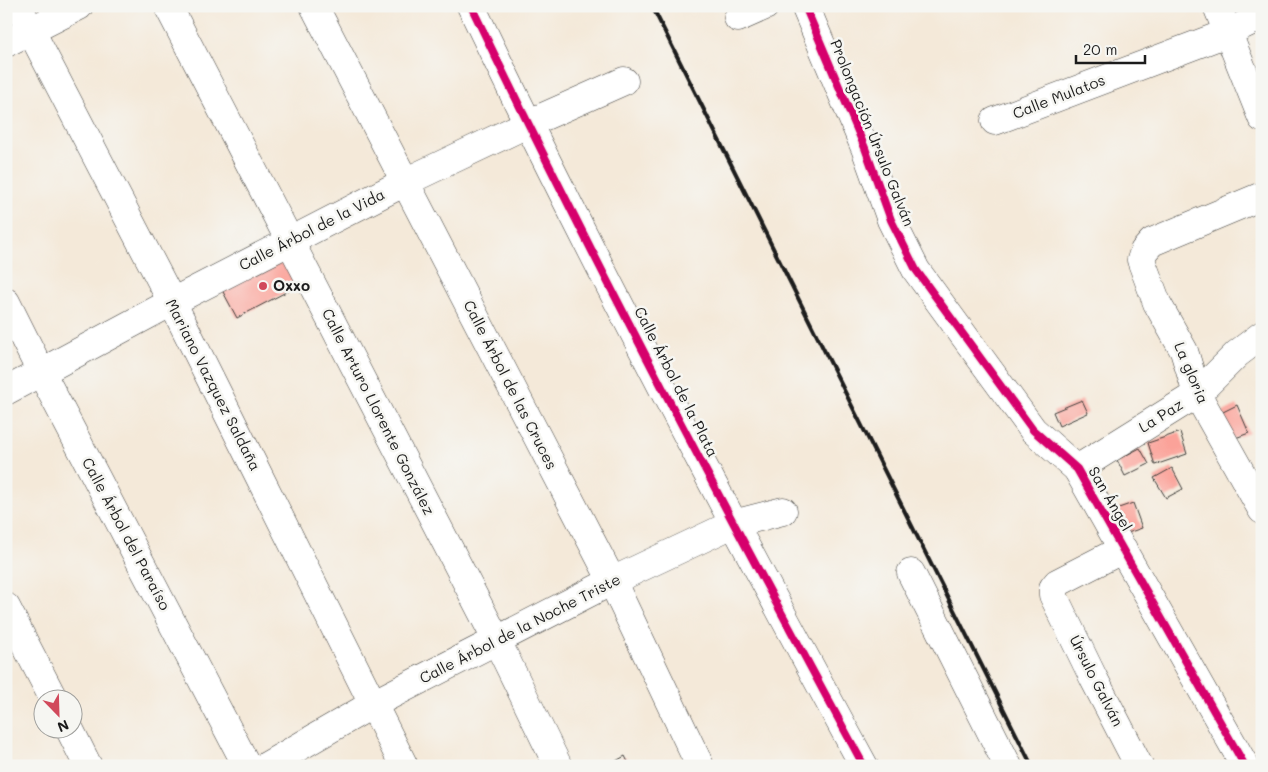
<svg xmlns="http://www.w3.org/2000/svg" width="1268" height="772" font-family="Mali,sans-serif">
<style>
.building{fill:#fba299}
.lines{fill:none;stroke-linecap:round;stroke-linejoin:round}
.minor-casing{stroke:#3c3b38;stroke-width:29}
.tertiary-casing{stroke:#3c3b38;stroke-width:29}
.minor{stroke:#fff;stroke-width:28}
.tertiary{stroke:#fff;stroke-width:28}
.rail{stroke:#1c1c1c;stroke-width:4}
.cycleway-casing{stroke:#f6f6f2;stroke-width:11}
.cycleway{stroke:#d6006c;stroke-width:8}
.poi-dot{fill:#d1495b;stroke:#f6f6f2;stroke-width:2}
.labels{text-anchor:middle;stroke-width:5;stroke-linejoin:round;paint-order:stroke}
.street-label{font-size:15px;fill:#1c1c1c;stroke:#f6f6f2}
.poi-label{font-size:15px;font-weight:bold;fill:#1c1c1c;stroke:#f6f6f2;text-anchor:start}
</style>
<rect width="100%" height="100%" fill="#f6f6f2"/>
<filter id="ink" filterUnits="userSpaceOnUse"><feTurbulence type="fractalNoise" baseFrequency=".02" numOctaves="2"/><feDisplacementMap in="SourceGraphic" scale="10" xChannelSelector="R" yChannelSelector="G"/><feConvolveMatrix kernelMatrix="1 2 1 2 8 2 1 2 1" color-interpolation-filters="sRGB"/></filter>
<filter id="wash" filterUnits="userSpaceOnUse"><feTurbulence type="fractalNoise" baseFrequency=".0096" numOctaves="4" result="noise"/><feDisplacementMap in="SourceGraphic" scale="20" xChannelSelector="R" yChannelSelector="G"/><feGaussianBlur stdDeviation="1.12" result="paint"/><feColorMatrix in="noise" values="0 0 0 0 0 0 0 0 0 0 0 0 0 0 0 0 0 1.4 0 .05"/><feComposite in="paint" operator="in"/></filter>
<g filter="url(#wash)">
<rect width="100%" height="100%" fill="#f4e9d9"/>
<g id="blocks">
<g class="building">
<polygon points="289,255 303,283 237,318 222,290"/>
<polygon points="1082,400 1088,413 1059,426 1053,412"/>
<polygon points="1237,405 1249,433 1230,440 1221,413"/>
<polygon points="1180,432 1187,454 1155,465 1148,443"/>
<polygon points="1140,448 1149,464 1125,476 1117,460"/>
<polygon points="1172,468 1183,489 1166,498 1154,478"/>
<polygon points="1133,503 1142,528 1119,536 1110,511"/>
<polygon points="625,756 630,766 607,766"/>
</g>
</g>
</g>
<g filter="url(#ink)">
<use href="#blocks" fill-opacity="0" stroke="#3c3b38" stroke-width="1"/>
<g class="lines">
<g class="minor-casing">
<g id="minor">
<polyline points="314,6 612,581 700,766"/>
<path d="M471,6C594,263 728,515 864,766"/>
<polyline points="805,6 865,148 891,220 916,270 1033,430 1077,469 1245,766"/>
<polyline points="1217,6 1262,118"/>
<polyline points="738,18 765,6"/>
<polyline points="6,43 79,6"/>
<polyline points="995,121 1227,33 1262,16"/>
<polyline points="1262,196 1152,242 1144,251 1141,260 1157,303 1184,351 1197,394 1262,510"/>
<polyline points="6,302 41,372 247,766"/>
<polyline points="6,391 172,302 405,182 527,124 624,81"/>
<polyline points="1077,469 1197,394 1237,354 1262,335"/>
<polyline points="1123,549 1057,583 1053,588 1053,595 1094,679 1139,766"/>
<polyline points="911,573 1008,766"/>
<polyline points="6,607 54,700"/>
<polyline points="70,730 88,766"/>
<polyline points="266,766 373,704 612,581 733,524 783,511"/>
</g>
</g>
<g class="tertiary-casing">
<g id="tertiary">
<polyline points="18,6 172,302 404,766"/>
<polyline points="168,6 497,641 558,766"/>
</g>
</g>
<use href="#minor" class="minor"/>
<use href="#tertiary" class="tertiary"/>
<polyline class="rail" points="652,6 1032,766"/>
<g class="cycleway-casing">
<g id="cycleway">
<path d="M471,6C594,263 728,515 864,766"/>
<polyline points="805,6 865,148 891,220 916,270 1033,430 1077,469 1245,766"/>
</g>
</g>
<use href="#cycleway" class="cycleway"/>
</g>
</g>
<circle class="poi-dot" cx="263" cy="286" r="5"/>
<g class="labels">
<g class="street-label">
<text transform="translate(1059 97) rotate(-21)" y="5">Calle Mulatos</text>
<text transform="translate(872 133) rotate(68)" y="5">Prolongación Úrsulo Galván</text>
<text transform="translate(312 230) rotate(-27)" y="5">Calle Árbol de la Vida</text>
<text transform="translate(1191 373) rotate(67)" y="5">La gloria</text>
<text transform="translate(676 382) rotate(63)" y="5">Calle Árbol de la Plata</text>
<text transform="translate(213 385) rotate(63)" y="5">Mariano Vazquez Saldaña</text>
<text transform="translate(510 385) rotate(63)" y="5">Calle Árbol de las Cruces</text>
<text transform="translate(378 412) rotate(63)" y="5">Calle Arturo Llorente González</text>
<text transform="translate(1161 416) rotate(-32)" y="5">La Paz</text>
<text transform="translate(1110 499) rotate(60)" y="5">San Ángel</text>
<text transform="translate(126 534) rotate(62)" y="5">Calle Árbol del Paraíso</text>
<text transform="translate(520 629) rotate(-27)" y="5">Calle Árbol de la Noche Triste</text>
<text transform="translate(1096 681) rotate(63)" y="5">Úrsulo Galván</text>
</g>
<g class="poi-label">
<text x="273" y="291">Oxxo</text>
</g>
</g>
<rect width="1268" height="772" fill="none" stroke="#f6f6f2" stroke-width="25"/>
<g transform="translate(58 714) rotate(157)"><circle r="24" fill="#f6f6f2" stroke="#9f9f9c"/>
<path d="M0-4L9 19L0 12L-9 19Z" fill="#d1495b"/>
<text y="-8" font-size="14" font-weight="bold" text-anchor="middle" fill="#1c1c1c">N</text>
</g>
<path d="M1076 55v8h69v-8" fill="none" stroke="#1c1c1c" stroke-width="2.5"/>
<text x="1083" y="55" font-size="15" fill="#1c1c1c" stroke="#f6f6f2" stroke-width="4" paint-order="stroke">20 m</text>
</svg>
